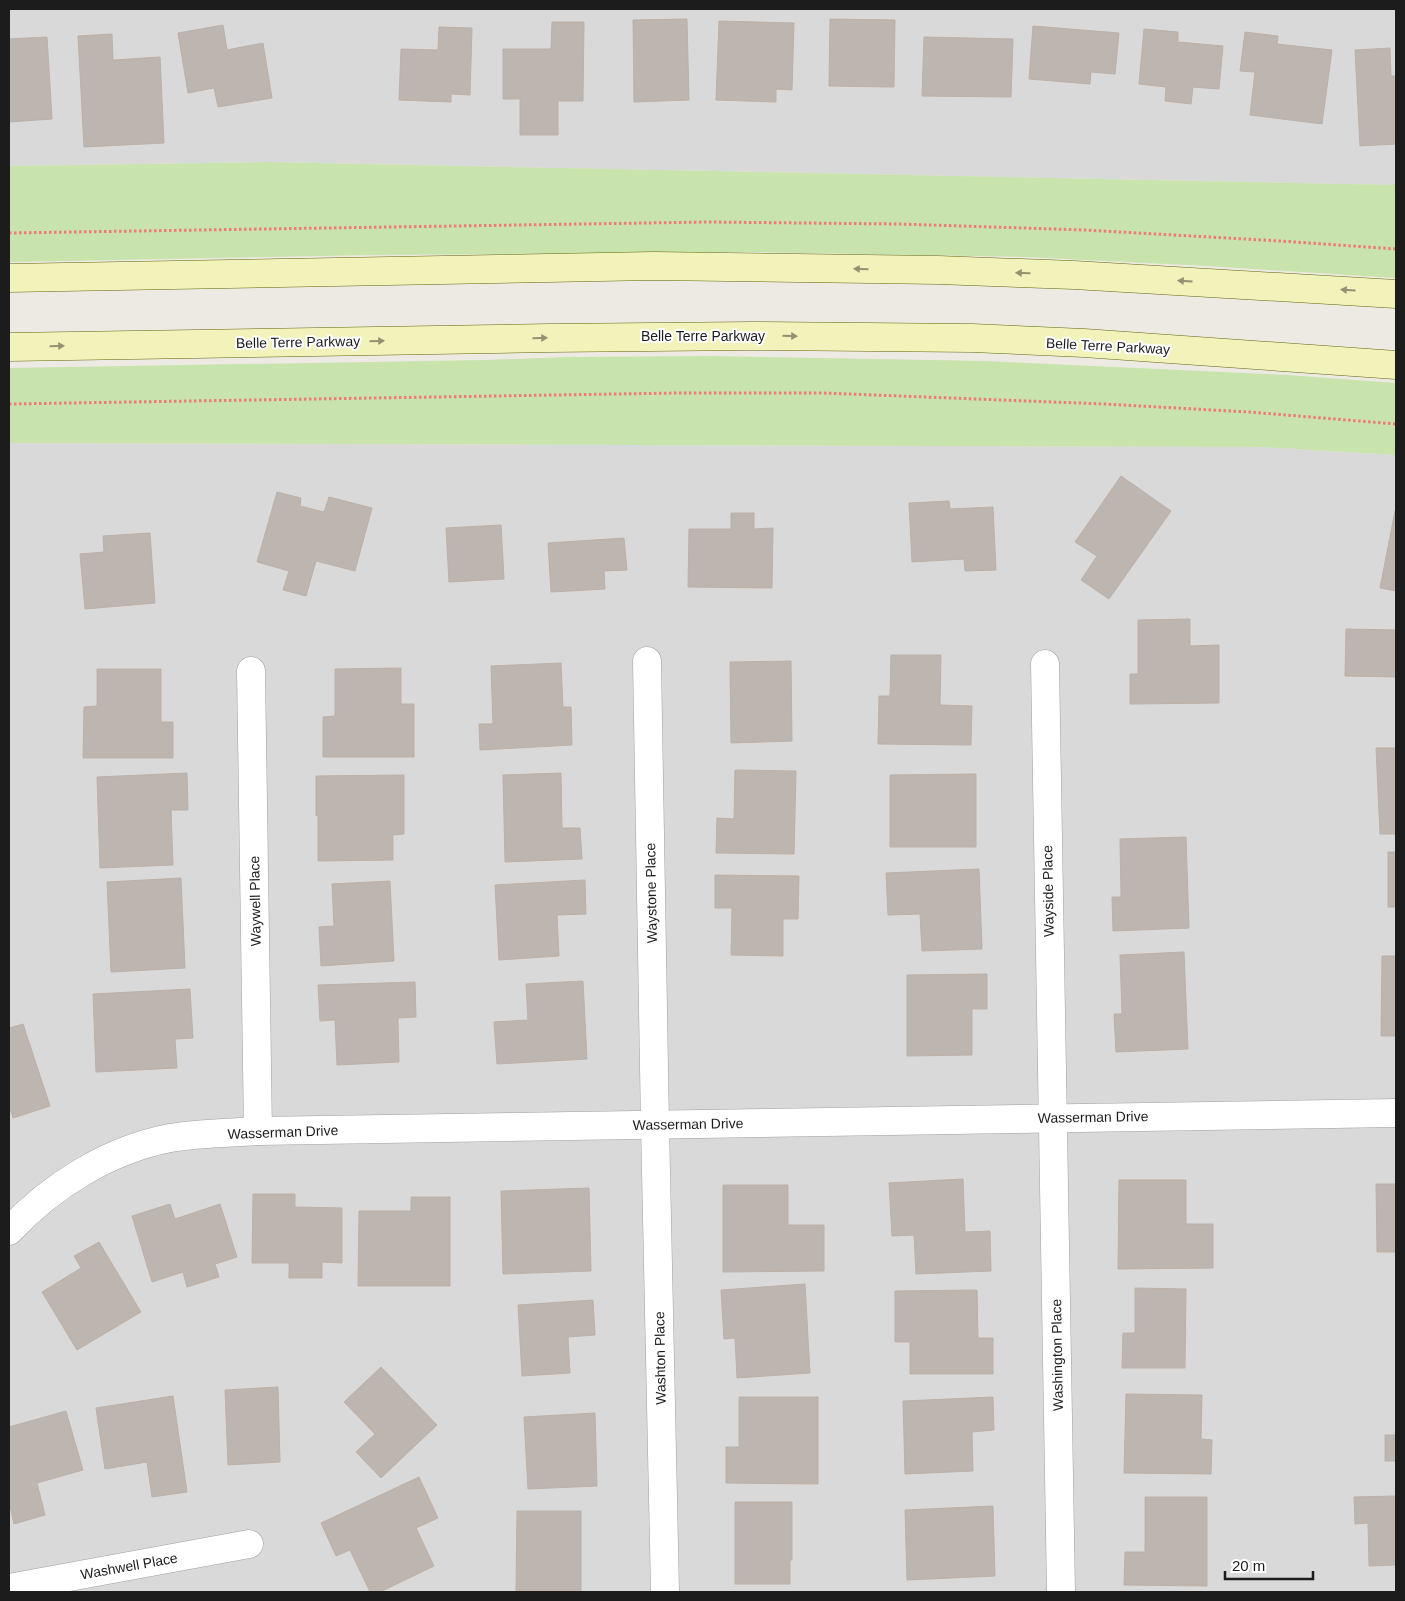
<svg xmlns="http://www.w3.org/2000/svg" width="1405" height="1601" font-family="Helvetica,sans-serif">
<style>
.residential{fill:#dad9d9}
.grass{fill:#c9e3ac}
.building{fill:#bdb5b0;stroke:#bdb0a6}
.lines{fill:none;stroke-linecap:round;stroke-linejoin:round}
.minor-casing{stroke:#a0a0a0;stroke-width:29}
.secondary-casing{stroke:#61690e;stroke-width:29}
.path{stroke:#ed7c73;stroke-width:3;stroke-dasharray:2.5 2.5;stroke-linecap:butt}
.minor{stroke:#fff;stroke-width:28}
.secondary{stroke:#f2f3ba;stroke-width:28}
.oneway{fill:#929273}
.labels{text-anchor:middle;stroke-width:4;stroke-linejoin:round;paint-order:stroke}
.street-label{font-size:14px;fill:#1c1c1c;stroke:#fff}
</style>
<rect width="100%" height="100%" fill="#ede9e3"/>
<g class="residential">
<polygon points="9,9 1396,9 1396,185 269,162 9,166"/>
<polygon points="9,443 1263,447 1396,455 1396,1592 9,1592"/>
</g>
<g class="grass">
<polygon points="269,162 1396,185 1396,278 1207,266 1027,257 747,252 373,255 9,262 9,166"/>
<polygon points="712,356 986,361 1288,375 1396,383 1396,455 1263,447 9,443 9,368 485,360 569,357"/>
</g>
<g class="building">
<polygon points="687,19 689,100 634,102 633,20"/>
<polygon points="830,19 895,20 894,87 829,86"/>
<polygon points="719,21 794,23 792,90 776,89 776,102 716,100"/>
<polygon points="552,22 584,22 583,101 558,101 558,135 520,135 520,99 503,99 503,49 551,49"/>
<polygon points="223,25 227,50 263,43 272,98 218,107 214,88 188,93 178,33"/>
<polygon points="1033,26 1119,33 1115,74 1091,72 1090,84 1029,79"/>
<polygon points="439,27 472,28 470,95 451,94 451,102 399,100 401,49 438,50"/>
<polygon points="1144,29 1178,32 1178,42 1223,46 1219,89 1193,87 1191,104 1165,101 1166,87 1139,84"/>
<polygon points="1245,32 1278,36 1277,44 1332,50 1322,124 1250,115 1255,72 1240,71"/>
<polygon points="112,34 113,60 160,57 164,143 84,147 78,36"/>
<polygon points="47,37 52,119 9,122 9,39"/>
<polygon points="924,37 1013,39 1011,97 922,96"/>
<polygon points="1390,48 1391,76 1396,76 1396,144 1360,146 1355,50"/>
<polygon points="1121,476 1171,511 1109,599 1081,580 1097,556 1075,542"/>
<polygon points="277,492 301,498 300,506 324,512 329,497 372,508 355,571 316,561 306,596 283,590 289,571 257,562"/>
<polygon points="949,501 950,509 993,507 996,570 965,571 964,559 912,562 909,503"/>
<polygon points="1395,511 1396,511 1396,591 1380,588"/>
<polygon points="731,513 754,513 754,529 773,528 772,588 688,587 689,529 731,529"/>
<polygon points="501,525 504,579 449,582 446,528"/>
<polygon points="150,533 155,603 85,609 80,554 104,552 103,536"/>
<polygon points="624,538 627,570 604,571 605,589 551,592 548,543"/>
<polygon points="1190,619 1190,646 1219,645 1219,703 1130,704 1130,674 1138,674 1138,620"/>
<polygon points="1346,629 1396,630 1396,677 1345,676"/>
<polygon points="891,655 941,655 940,705 972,706 971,745 878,744 879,696 890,696"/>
<polygon points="791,661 792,741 731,743 730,662"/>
<polygon points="561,663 563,707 571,707 572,745 480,750 479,724 493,724 491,666"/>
<polygon points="401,668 401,704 414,704 414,757 323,757 323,717 335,716 335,669"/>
<polygon points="97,669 161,669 161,722 173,722 173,758 83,758 84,707 97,706"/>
<polygon points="1376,748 1396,748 1396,834 1380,834"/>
<polygon points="735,770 796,771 794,854 716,853 717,818 734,819"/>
<polygon points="187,773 188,810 171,810 173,865 100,868 97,777"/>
<polygon points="561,773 562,828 580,828 582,859 505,862 503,775"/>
<polygon points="976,774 976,847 890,847 890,775"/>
<polygon points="404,775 404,834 393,835 393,860 318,861 318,815 316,816 316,776"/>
<polygon points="1186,837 1189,928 1113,931 1112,897 1121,897 1120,839"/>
<rect x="1388" y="852" width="8" height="55"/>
<polygon points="979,869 982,949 922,951 920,914 888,915 886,873"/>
<polygon points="715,875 799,876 798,919 783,919 783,956 731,955 732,908 715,908"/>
<polygon points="181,878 185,968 111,972 107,882"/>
<polygon points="585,880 586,914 557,915 559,956 499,960 495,885"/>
<polygon points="390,881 394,961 321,966 319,927 334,926 332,884"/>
<polygon points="1184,952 1188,1049 1116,1052 1114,1014 1122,1014 1120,955"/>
<polygon points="1382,956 1396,956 1396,1036 1381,1036"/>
<polygon points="987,974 987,1009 972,1009 972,1055 907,1056 907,975"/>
<polygon points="583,981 587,1059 497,1064 494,1022 528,1020 526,984"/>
<polygon points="415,982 416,1017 398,1018 399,1062 337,1065 335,1020 320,1021 318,985"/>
<polygon points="190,989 193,1038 175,1039 177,1068 96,1072 93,994"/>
<polygon points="23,1024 50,1106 13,1118 9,1105 9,1028"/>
<polygon points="963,1179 965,1232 990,1231 991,1271 916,1274 914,1235 892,1236 889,1183"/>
<polygon points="1119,1180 1186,1180 1186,1224 1213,1224 1213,1268 1118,1269"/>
<polygon points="1376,1184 1396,1184 1396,1252 1377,1252"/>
<polygon points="723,1185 788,1185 788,1225 824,1225 824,1271 723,1272"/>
<polygon points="589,1188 591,1271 503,1274 501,1191"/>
<polygon points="253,1194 295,1194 295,1207 342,1208 342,1263 322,1262 322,1278 289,1278 289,1263 252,1263"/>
<polygon points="411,1197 450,1197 450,1286 358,1286 359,1211 411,1211"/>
<polygon points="170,1204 175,1219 220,1204 237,1257 215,1264 219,1277 187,1287 183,1272 152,1282 132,1216"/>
<polygon points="99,1242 141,1312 77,1350 42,1292 81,1268 74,1256"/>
<polygon points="805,1284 810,1373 737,1378 735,1338 724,1339 721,1290"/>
<polygon points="1135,1288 1186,1289 1185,1368 1122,1368 1123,1333 1135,1333"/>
<polygon points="977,1290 978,1338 993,1338 993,1374 910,1374 910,1342 895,1342 895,1291"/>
<polygon points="593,1300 595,1335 568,1337 570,1373 522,1376 518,1305"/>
<polygon points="381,1367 437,1425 381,1478 356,1452 375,1434 344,1402"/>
<polygon points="278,1387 280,1462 228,1465 225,1390"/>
<polygon points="1126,1394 1202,1395 1201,1439 1212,1440 1211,1474 1124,1473"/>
<polygon points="173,1396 187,1492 152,1497 147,1462 105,1469 96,1408"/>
<polygon points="739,1397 818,1397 818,1484 726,1483 726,1447 739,1447"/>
<polygon points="993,1397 994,1430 972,1432 973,1471 905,1474 903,1401"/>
<polygon points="66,1411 83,1470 37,1483 45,1515 14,1524 9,1502 9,1427"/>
<polygon points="595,1413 597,1486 528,1489 524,1417"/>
<rect x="1385" y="1435" width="11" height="26"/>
<polygon points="419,1477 438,1518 416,1528 434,1566 380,1592 370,1592 350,1550 336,1556 321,1523"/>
<polygon points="1396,1496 1396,1565 1369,1566 1368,1523 1355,1524 1354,1497"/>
<polygon points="1145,1497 1207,1497 1207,1586 1124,1585 1125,1552 1145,1552"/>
<polygon points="735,1502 792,1502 792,1560 790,1560 790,1584 735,1584"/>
<polygon points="993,1506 995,1576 907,1580 905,1510"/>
<polygon points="517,1511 581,1511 581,1591 516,1591"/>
</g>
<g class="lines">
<g class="minor-casing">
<g id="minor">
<polyline points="647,661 655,1125 665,1592"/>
<polyline points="1045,664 1061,1592"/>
<polyline points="251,671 258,1131"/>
<path d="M9,1231C51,1186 108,1150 170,1138C198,1133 229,1133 258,1131L1396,1113"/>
<polyline points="9,1588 249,1544"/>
</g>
</g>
<g class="secondary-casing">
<g id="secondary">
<polyline points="9,278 653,266 938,270 1074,275 1396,294"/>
<polyline points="9,347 550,338 751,336 972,338 1084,343 1396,365"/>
</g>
</g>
<g class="path">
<polyline points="9,233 709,222 899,224 1085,230 1280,241 1396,249"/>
<polyline points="9,404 677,393 823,393 1104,404 1249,412 1396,424"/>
</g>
<use href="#minor" class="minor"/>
<use href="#secondary" class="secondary"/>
</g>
<defs><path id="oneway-solid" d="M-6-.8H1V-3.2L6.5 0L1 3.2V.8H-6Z" transform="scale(1.25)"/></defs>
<g class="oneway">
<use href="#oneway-solid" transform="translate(861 269) rotate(-179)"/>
<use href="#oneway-solid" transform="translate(1023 273) rotate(-178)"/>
<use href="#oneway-solid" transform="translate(1185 281) rotate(-177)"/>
<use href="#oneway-solid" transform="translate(1348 290) rotate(-176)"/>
<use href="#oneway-solid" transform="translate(790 336) rotate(1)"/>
<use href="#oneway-solid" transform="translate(540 338) rotate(-1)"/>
<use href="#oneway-solid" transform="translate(377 341) rotate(-1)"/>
<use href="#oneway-solid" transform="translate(57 346) rotate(-1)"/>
</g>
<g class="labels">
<g class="street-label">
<text x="703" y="341">Belle Terre Parkway</text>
<text transform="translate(298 342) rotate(-1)" y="5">Belle Terre Parkway</text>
<text transform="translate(1108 346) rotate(3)" y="5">Belle Terre Parkway</text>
<text transform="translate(1048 891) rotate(-91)" y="5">Wayside Place</text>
<text transform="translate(651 893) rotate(-91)" y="5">Waystone Place</text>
<text transform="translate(255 901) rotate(-91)" y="5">Waywell Place</text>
<text transform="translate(1093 1117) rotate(-1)" y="5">Wasserman Drive</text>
<text transform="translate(688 1124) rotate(-1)" y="5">Wasserman Drive</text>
<text transform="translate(283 1132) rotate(-2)" y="5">Wasserman Drive</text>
<text transform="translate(1057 1355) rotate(-91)" y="5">Washington Place</text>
<text transform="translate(660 1358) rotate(-91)" y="5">Washton Place</text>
<text transform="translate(129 1566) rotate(-10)" y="5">Washwell Place</text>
</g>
</g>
<rect width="1405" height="1601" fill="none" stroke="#1c1c1c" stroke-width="20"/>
<path d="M1225 1571v8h88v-8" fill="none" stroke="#1c1c1c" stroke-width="2.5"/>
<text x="1232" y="1571" font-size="15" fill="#1c1c1c" stroke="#ffffff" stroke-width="4" paint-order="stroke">20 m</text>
</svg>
